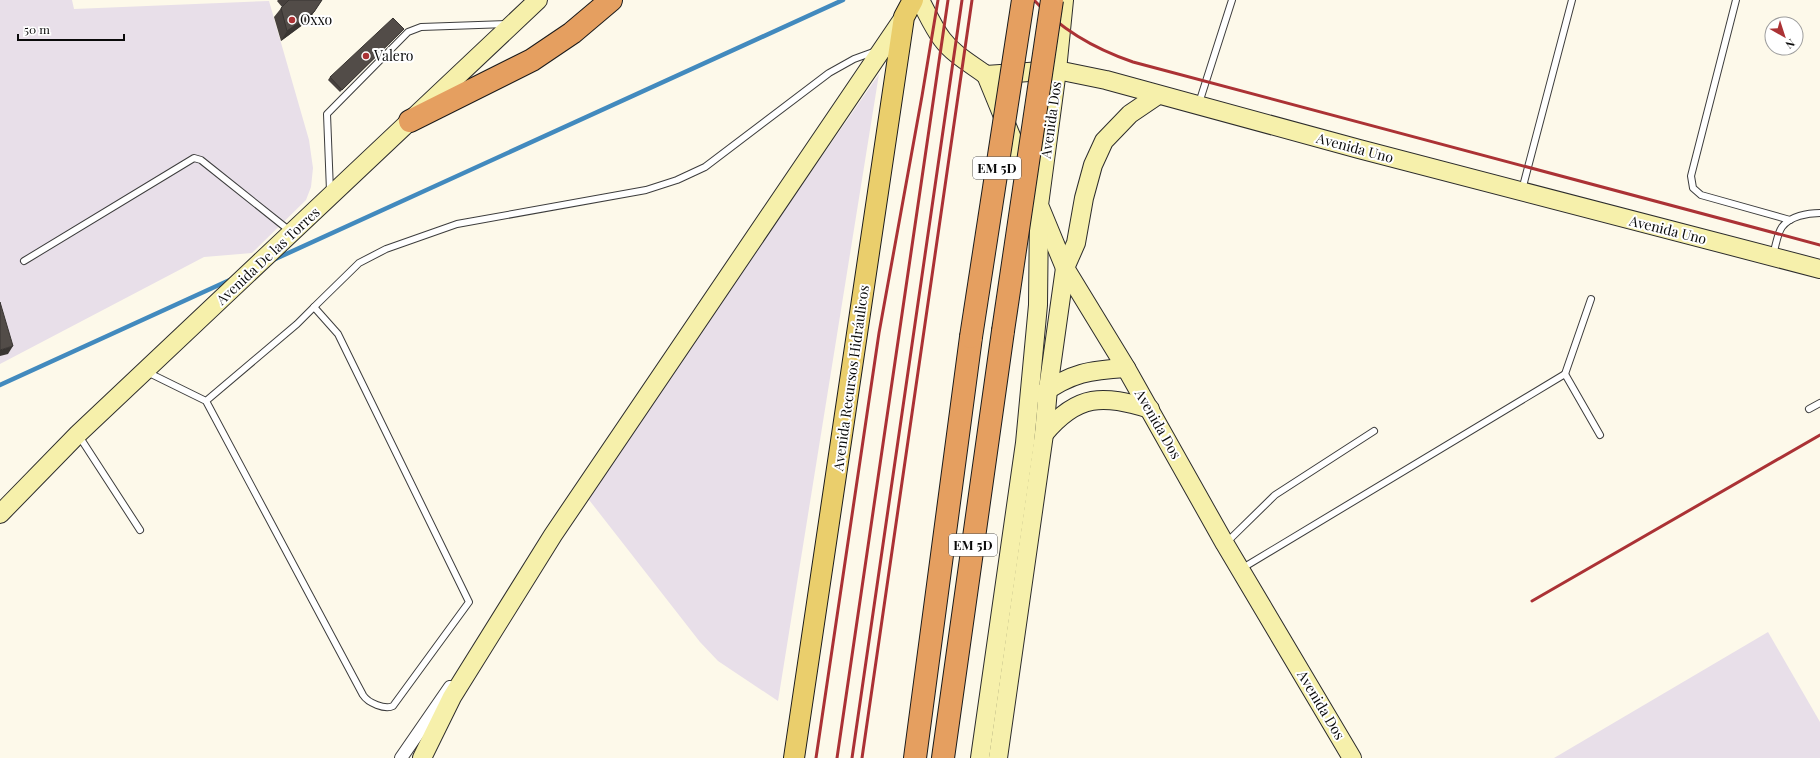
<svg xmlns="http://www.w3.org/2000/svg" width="1820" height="758" font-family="'Playfair Display',serif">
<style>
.industrial{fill:#e8dfe9}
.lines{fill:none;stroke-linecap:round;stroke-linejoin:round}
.stream{stroke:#428abe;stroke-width:4.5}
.lane-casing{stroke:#3d3d3d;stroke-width:8}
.street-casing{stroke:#3d3d3d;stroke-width:14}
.secondary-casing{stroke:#2c2c2c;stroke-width:20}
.primary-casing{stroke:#1b1b1b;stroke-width:22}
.highway-casing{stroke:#1b1b1b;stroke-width:24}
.lane{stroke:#fff;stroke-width:6}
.street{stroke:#fff;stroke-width:12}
.secondary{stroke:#f6f0ab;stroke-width:18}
.primary{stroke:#eace6c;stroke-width:20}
.highway{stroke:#e59f60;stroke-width:22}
.rail{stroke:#ab3235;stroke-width:3}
.highway-bridge-casing{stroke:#1b1b1b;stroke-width:24;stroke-linecap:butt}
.highway-bridge{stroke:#e59f60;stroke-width:22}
.wall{fill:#47413e}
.shaded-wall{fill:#393532}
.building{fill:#524c48;stroke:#393532}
.poi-dot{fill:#ab3235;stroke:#fff;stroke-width:1.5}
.labels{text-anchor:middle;stroke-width:4;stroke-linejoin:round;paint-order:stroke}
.shield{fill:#fff;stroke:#545454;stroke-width:1}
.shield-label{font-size:13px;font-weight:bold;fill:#0a0a0a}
.poi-label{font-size:14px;fill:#0a0a0a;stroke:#fff;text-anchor:start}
.street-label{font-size:14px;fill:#0a0a0a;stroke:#fff}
</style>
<rect width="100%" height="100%" fill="#fdf9ea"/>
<g class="industrial">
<polygon points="0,0 72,0 74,9 269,1 309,140 313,168 311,187 306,200 252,253 204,257 0,364"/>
<polygon points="879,74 778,701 718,661 700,642 586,496"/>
<polygon points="1768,632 1820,722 1820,758 1554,758"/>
</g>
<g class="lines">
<g class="stream">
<polyline points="273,260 843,0"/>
<polyline points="0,385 232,279"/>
</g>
<g class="lane-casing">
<g id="lane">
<polyline points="1736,0 1691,176 1693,188 1701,195 1790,220"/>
<polyline points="1199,103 1232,0"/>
<polyline points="1522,190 1572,0"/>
<polyline points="330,191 327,114 408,32 421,27 507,24"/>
<path d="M1773,254C1776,246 1777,234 1782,227C1790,216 1808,213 1820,213"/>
<polyline points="24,261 194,158 201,160 290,231"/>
<polyline points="314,307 359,263 386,249 457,224 646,190 677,180 705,167 829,73 854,59 876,51"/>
<path d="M147,372L206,401L297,324L314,307L338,334L469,602L393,706C385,710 368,703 363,695L206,401"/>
<polyline points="1565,374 1591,299"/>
<polyline points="1809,409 1820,403"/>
<polyline points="79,436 140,530"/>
<polyline points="1226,543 1275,495 1374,431"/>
<polyline points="1241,569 1565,374 1600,435"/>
</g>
</g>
<g class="street-casing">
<polyline id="street" points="401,758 450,687"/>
</g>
<g class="secondary-casing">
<g id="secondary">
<path d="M920,0C927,13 933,27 942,39C953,54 971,64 986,75L1057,70L1106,80L1359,149L1820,269"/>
<polyline points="1064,0 1057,70 1039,205 1065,268 1126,368 1225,544 1352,758"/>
<polyline points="986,75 1027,175"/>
<path d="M1042,394C1071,373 1090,370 1126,368"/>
<path d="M1044,434C1078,393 1103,395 1150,409"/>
<polyline points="0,514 78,434 538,0"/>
<polyline points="422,758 452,697 553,535 904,17"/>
<polyline points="980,758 1025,443 1038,305 1039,213"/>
<polyline points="998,758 1044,434 1048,389 1065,268 1076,243 1084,198 1093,165 1104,141 1130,114 1158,95"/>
</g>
</g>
<g class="primary-casing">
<polyline id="primary" points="794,758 904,17 913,0"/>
</g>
<g class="highway-casing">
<g id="highway">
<polyline points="410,121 532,60 572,33 611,0"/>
<polyline points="915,758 971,337"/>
<polyline points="943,758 1003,331"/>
</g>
</g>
<use href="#lane" class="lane"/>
<use href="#street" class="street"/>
<use href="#secondary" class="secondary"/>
<use href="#primary" class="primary"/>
<use href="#highway" class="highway"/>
<g class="rail">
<path d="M1034,0C1061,30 1095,49 1133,62L1820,245"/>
<polyline points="1532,601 1820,435"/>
<polyline points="816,758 879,333 922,96 938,0"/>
<polyline points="837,758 948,0"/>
<polyline points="852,758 962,0"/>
<polyline points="862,758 972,0"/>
</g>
<g class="highway-bridge-casing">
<g id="highway-bridge">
<polyline points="1003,331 1052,0"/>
<polyline points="971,337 1023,0"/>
</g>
</g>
<use href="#highway-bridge" class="highway-bridge"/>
</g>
<g class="wall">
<polygon points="278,0 322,0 308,21 281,41 274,17 282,7 277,1"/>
<polygon points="402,31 340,92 328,80 330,77"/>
</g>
<g class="shaded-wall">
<polygon points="314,12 308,21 281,41 287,31"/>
<polygon points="13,346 8,354 0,356 0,350"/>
</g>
<g class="building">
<polygon points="289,0 322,0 314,12 287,31 281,8"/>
<polygon points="393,18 404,29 342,90 330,77"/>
<polygon points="0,302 13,346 0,350"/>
</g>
<g class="poi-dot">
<circle cx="292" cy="20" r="4"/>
<circle cx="366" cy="56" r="4"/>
</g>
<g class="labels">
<g class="shield">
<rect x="973" y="157" width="48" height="22" rx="3"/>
<rect x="949" y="534" width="48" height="22" rx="3"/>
</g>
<g class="shield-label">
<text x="997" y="173">EM 5D</text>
<text x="973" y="550">EM 5D</text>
</g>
<g class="poi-label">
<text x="300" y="25">Oxxo</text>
<text x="374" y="61">Valero</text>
</g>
<g class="street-label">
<text transform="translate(1051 120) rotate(-82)" y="5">Avenida Dos</text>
<text transform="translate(1355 148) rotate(15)" y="5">Avenida Uno</text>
<text transform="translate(1668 230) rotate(14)" y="5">Avenida Uno</text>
<text transform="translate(268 256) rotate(-43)" y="5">Avenida De las Torres</text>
<text transform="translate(851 378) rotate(-82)" y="5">Avenida Recursos Hidráulicos</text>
<text transform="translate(1158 424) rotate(60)" y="5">Avenida Dos</text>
<text transform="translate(1321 705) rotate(59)" y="5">Avenida Dos</text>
</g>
</g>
<g transform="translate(1784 36) rotate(141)"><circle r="19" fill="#ffffff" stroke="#9d9d9d"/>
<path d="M0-3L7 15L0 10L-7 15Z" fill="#ab3235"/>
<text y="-6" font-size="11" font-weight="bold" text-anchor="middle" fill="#0a0a0a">N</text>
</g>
<path d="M18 34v6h106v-6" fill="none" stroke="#0a0a0a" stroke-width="2"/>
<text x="24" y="34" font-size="12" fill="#0a0a0a" stroke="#ffffff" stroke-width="3" paint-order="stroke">50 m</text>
</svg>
